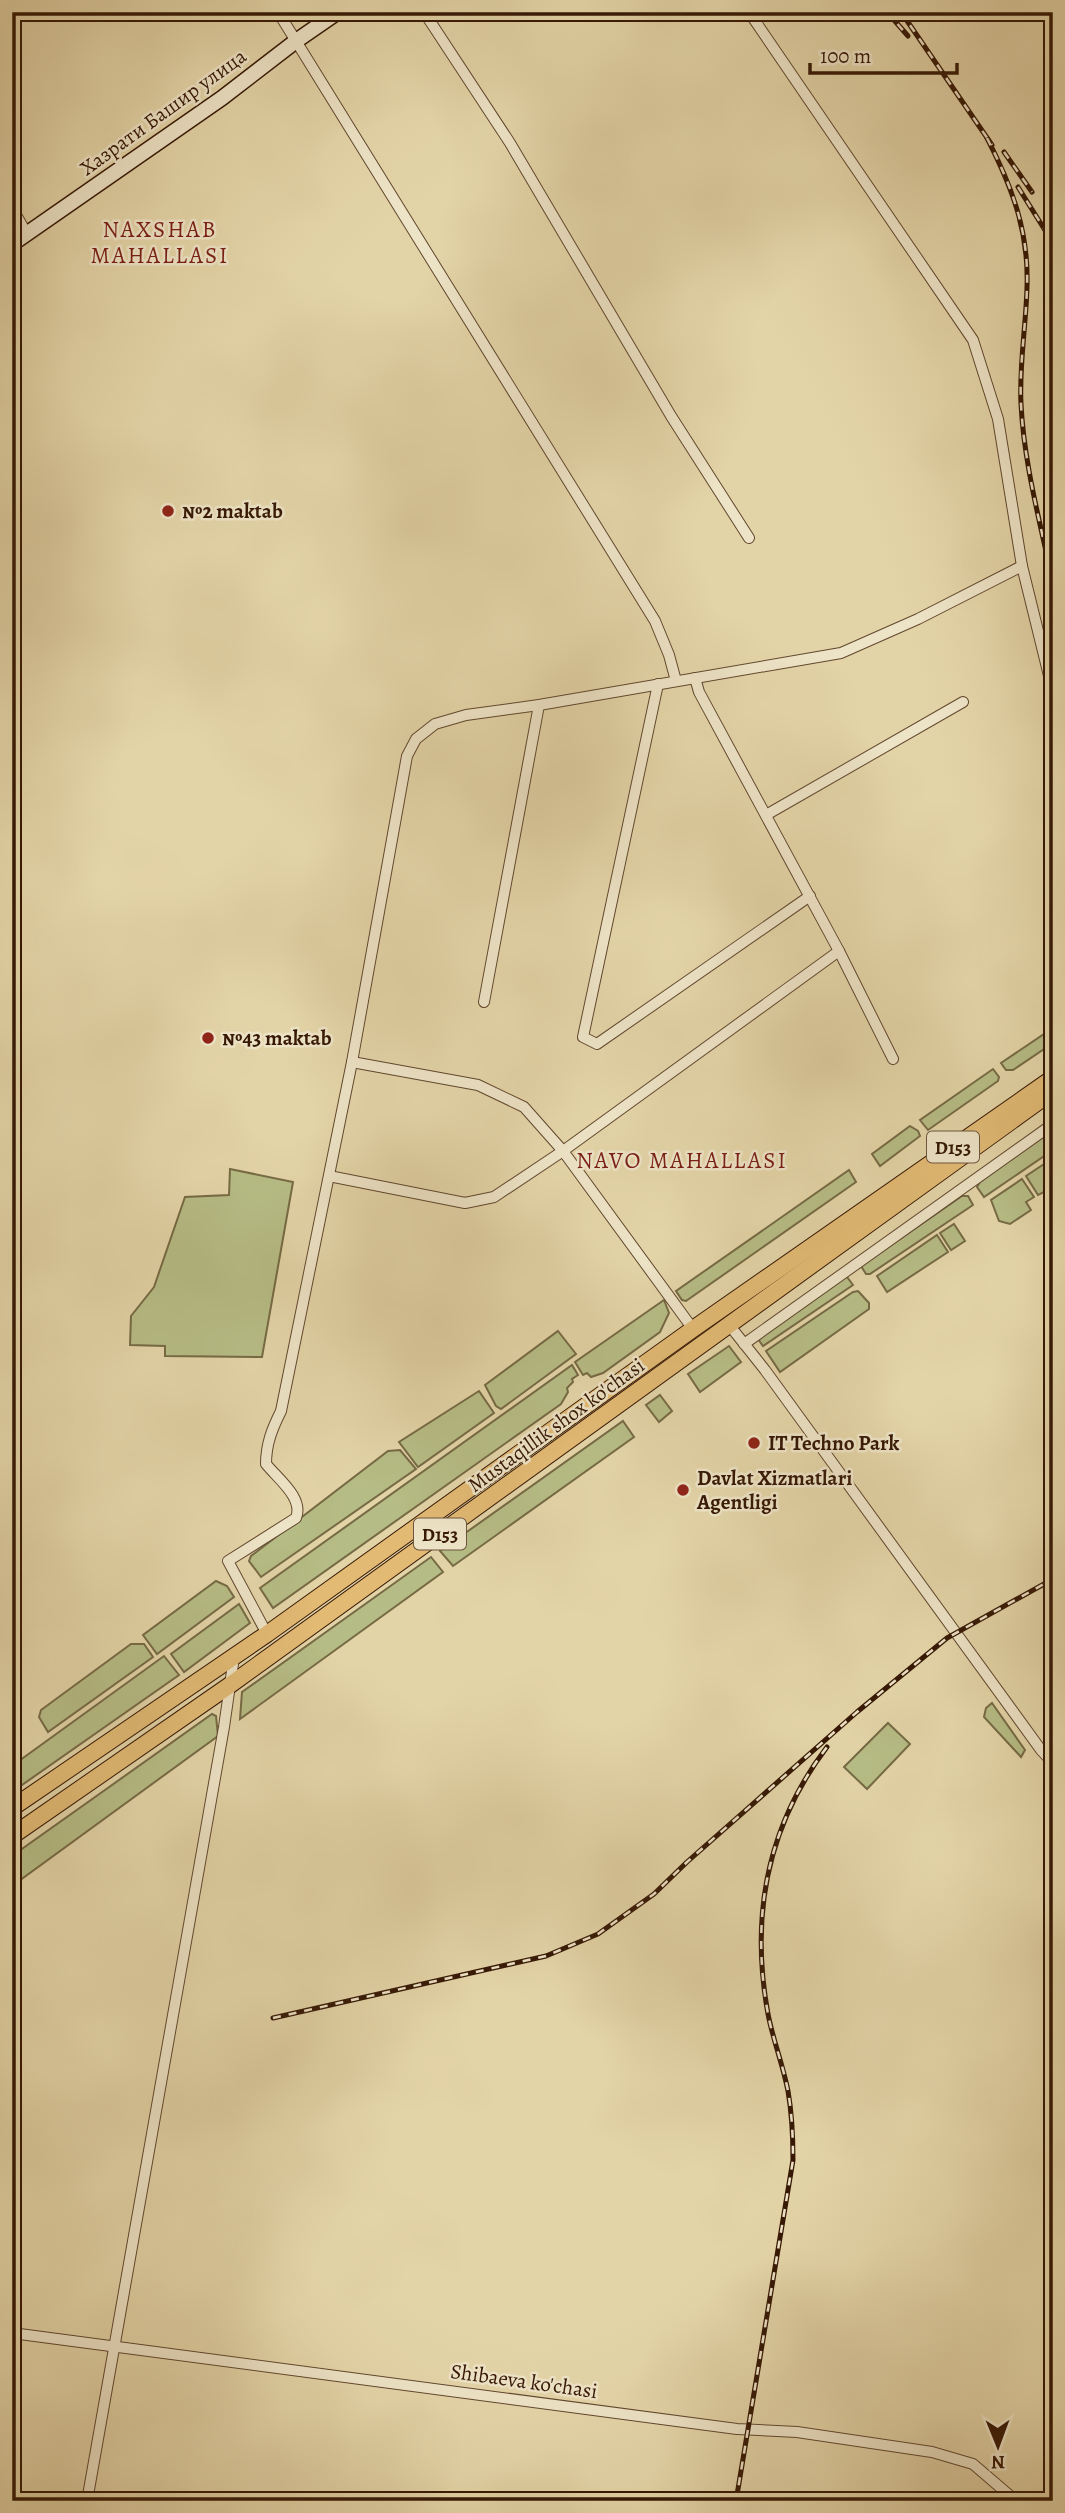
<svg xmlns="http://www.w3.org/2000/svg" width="1065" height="2513" font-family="Alegreya,serif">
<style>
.green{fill:#b6bc85;stroke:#766a45;stroke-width:2}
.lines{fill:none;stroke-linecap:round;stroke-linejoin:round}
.street-casing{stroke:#61472e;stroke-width:12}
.secondary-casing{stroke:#361805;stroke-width:17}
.primary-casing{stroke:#361805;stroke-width:18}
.street{stroke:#ede3c6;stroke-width:10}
.secondary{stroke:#ede3c6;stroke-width:14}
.primary{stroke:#e2ba74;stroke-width:16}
.rail-casing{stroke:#361805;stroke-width:5}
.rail{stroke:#ede3c6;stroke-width:2.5;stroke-dasharray:8;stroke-linecap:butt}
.poi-dot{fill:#8f2418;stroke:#ede3c6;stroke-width:2.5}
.labels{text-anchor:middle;stroke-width:5;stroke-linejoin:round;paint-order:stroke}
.shield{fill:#ede3c6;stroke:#6d553f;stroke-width:2}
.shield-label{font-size:19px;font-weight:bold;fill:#361805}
.street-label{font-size:21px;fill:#361805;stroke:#ede3c6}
.poi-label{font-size:21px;font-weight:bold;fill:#361805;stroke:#ede3c6;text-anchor:start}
.neighbourhood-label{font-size:23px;letter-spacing:2px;fill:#7a1f14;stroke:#ede3c6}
</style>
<rect width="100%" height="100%" fill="#e3d4a7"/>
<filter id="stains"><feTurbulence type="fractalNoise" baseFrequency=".00286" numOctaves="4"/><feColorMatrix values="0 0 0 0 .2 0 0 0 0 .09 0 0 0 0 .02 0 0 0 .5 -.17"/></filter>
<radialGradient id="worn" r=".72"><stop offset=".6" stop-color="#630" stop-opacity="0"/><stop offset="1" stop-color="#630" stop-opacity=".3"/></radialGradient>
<g class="green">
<polygon points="1053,1028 1053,1043 1013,1070 1006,1070 1001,1063"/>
<polygon points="993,1069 999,1077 998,1081 928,1130 920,1120"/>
<polygon points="910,1126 918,1131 920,1136 880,1166 872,1154"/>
<polygon points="1053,1128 1053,1150 984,1197 977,1187 980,1182"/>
<polygon points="1053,1158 1053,1194 1049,1196 1046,1191 1038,1195 1026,1176"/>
<polygon points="230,1169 293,1182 262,1357 165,1356 165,1346 130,1345 131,1316 154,1287 185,1197 229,1195"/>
<polygon points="849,1170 856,1182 686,1301 682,1300 676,1291"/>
<polygon points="1022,1179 1034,1197 1026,1202 1031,1210 1010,1224 999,1221 991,1200"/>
<polygon points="962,1196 968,1196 973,1205 870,1274 866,1274 861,1266"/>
<polygon points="954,1224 965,1241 951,1250 940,1233"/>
<polygon points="937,1235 948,1252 887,1292 877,1276"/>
<polygon points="845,1277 847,1277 853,1285 763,1346 758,1339"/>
<polygon points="858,1291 869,1303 869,1309 780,1372 766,1351 853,1292"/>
<polygon points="664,1300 669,1313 660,1332 603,1373 591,1377 587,1373 583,1375 575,1362"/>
<polygon points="558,1331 576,1354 501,1409 496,1406 485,1385"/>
<polygon points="729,1346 741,1362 700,1392 688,1374"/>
<polygon points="572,1365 578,1375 572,1379 573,1382 567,1388 568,1392 561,1404 273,1608 260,1588"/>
<polygon points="479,1391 494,1413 418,1467 399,1442"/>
<polygon points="660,1395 672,1411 659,1422 646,1405"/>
<polygon points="623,1421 634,1437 453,1566 440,1551"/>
<polygon points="400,1450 416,1469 261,1577 249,1561 251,1556 388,1451"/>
<polygon points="431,1557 443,1572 240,1719 242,1692"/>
<polygon points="216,1581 227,1586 234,1597 157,1654 143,1635"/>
<polygon points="239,1604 250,1623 184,1672 171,1654"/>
<polygon points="131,1644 144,1644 153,1657 48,1732 39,1717 41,1710"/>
<polygon points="164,1656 179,1675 12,1792 12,1766"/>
<polygon points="992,1703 1025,1750 1021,1757 984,1717 986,1708"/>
<polygon points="212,1714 216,1716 218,1736 12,1886 12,1856"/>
<polygon points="888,1723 910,1744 867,1789 844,1767"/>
</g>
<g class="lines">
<g class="street-casing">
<g id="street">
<polyline points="278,12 655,621 669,655 676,681"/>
<polyline points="424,12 510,143 671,416 749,538"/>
<polyline points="749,12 973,340 998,419 1022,566 1053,692"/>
<polyline points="12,208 27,234"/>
<polyline points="695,678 699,692 839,951 893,1059"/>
<polyline points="658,684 583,1037 597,1044 810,896"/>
<polyline points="766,815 963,702"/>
<polyline points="484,1002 539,705"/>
<polyline points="352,1062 478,1085 524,1107 563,1151 693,1329"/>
<polyline points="329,1176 465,1203 494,1197 563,1151 839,951"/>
<polyline points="730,1326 765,1370 1041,1750 1053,1763"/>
<polyline points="744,1344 1053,1124"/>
<path d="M267,1634L228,1561L296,1518C304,1498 278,1479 266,1464C266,1444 272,1429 281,1411L352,1062L407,756L416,739L435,724L466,715L539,705L841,653L918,619L1022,566"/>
<polyline points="1053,2250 1053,2251"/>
<polyline points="12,2333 737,2429 797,2432 932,2452 973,2464 1016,2501"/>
<polyline points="87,2501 224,1727 234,1657"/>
</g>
</g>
<g class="secondary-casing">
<polyline id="secondary" points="12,244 222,98 296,41 338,12"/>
</g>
<g class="primary-casing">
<g id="primary">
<polyline points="12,1808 267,1634 693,1329 1053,1078"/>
<polyline points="12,1836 230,1685 1053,1091"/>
</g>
</g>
<use href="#street" class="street"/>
<use href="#secondary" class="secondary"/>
<use href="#primary" class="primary"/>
<g class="rail-casing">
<g id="rail">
<polyline points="887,12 908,36"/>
<polyline points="901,12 992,145"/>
<polyline points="1047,36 1053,46"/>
<path d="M987,138C1012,187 1029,231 1027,287C1026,326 1019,365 1021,404C1024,465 1041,525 1053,584"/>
<polyline points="1004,152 1032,192"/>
<polyline points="1018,187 1053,243"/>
<polyline points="273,2018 546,1956 598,1934 654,1894 687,1862 857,1712 947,1638 1053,1579"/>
<path d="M736,2501L793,2160C793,2137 792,2114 788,2091C783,2065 773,2040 768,2014C750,1916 767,1826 827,1747"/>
</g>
</g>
<use href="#rail" class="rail"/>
</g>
<g class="poi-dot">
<circle cx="168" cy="511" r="7"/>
<circle cx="208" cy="1038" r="7"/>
<circle cx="754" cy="1443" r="7"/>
<circle cx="683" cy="1490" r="7"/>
</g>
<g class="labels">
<g class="shield">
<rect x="927" y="1131.5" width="52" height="31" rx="5"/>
<rect x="414" y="1518.5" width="52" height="31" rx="5"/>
</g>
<g class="shield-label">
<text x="953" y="1154">D153</text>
<text x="440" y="1541">D153</text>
</g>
<g class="street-label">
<text transform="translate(163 112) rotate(-36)" y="7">Хазрати Башир улица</text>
<text transform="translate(556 1425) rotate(-36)" y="7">Mustaqillik shox ko'chasi</text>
<text transform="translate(524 2381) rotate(8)" y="7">Shibaeva ko'chasi</text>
</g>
<g class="poi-label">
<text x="182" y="518">№2 maktab</text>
<text x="222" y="1045">№43 maktab</text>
<text x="768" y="1450">IT Techno Park</text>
<text x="697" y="1485">Davlat Xizmatlari<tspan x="697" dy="24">Agentligi</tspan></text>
</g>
<g class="neighbourhood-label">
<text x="160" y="237">NAXSHAB<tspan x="160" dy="26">MAHALLASI</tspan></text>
<text x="682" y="1168">NAVO MAHALLASI</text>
</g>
</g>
<rect width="1065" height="2513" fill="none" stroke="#e3d4a7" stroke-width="42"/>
<rect x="14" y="14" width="1037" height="2485" fill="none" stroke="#361805" stroke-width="3.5"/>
<rect x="21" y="21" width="1023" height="2471" fill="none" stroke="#361805" stroke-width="2"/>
<g transform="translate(998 2446) rotate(179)" stroke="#ede3c6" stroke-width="5" paint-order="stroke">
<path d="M0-5L12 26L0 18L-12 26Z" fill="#361805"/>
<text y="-10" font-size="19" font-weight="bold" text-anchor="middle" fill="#361805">N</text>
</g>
<path d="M810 63v10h147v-10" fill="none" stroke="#361805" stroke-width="3.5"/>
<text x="820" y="63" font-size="21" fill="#361805" stroke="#ede3c6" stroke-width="5" paint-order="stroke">100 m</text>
<rect width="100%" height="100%" filter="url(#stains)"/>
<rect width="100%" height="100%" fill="url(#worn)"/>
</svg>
